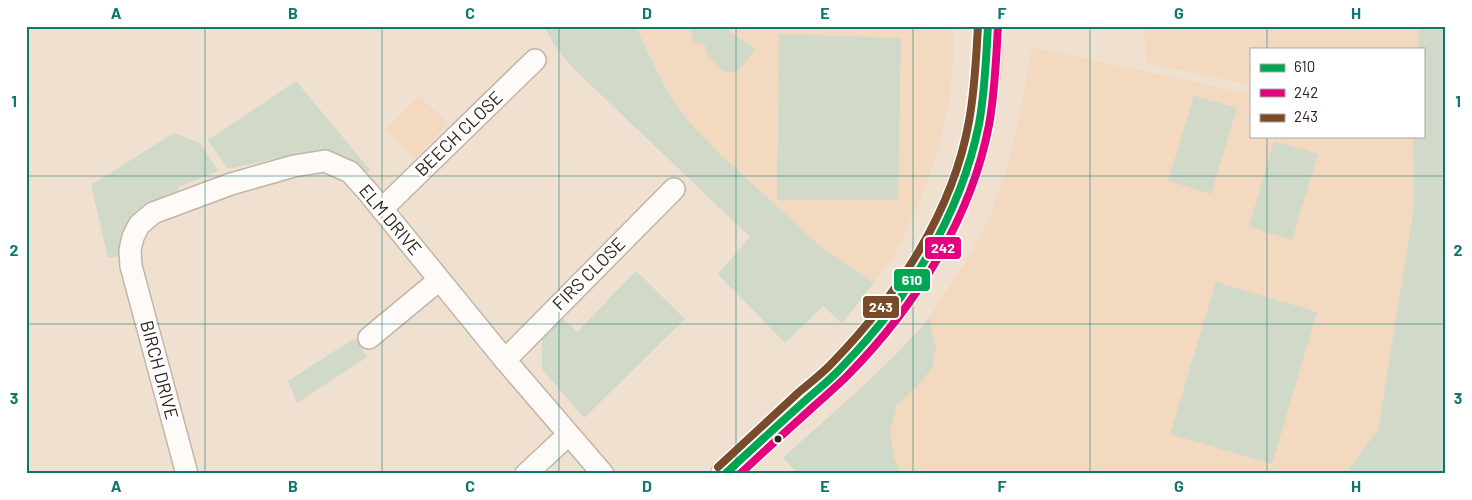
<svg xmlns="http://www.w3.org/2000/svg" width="1472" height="500" font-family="Barlow,sans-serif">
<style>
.built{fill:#f3d9c0}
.green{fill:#d1d9c8}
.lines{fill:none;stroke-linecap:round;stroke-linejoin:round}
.street-casing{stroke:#c1b5a8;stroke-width:24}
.secondary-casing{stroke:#c1b5a8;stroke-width:30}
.street{stroke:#fdfaf8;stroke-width:21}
.secondary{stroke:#fdfaf8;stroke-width:28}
.bus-1-casing{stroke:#fff;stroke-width:11}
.bus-2-casing{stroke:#fff;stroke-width:11}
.bus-3-casing{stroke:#fff;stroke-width:11}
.bus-1{stroke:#00a651;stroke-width:8}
.bus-2{stroke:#e5007d;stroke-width:8}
.bus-3{stroke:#7a4b2a;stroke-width:8}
.grid{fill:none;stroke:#0f766e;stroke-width:1;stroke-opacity:0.55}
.bus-dot{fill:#2e2419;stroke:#fff;stroke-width:2}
.labels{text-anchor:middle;stroke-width:5;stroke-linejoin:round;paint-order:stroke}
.street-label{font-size:18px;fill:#2e2419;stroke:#fff}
.line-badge{stroke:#fff;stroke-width:2}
.badge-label{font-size:14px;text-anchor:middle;font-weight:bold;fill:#fff}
.neatline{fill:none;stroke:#0f766e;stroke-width:2}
.grid-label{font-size:16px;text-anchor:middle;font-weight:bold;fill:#0f766e}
</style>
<rect width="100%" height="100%" fill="#efe0d0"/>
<g class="built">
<polygon points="544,26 953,26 953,67 949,99 939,148 923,193 904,236 890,262 842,323 571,66 556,47"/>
<polygon points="1144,26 1420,26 1417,49 1251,49 1251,85 1147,63"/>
<polygon points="1032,47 1251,94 1251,136 1413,136 1414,208 1378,431 1345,474 799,474 783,458 873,376 918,332 929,318 969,256 990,216 1006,172 1018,125"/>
<polygon points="419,96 448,123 414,159 385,130"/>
</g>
<g class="green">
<polygon points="544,26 637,26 642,41 669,95 689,122 722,156 820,246 874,283 842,323 823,306 785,343 718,274 750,237 571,66 556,47"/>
<polygon points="690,26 728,26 729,32 756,49 739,70 731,72 723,71 707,54 705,45 694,42"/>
<polygon points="1420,26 1446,26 1446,474 1345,474 1378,430 1414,208 1413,136 1423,136 1423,49 1417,49"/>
<polygon points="779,34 901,38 898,200 777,200"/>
<polygon points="296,81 370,170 363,175 338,155 312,151 228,169 208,140"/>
<polygon points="1194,96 1237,108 1211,194 1168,181"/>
<polygon points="174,133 200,143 218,171 178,187 179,193 159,199 140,211 120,256 108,258 91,185"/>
<polygon points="1274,141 1318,154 1292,240 1249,227"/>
<polygon points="636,271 685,319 584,418 542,369 542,337 563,319 577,332"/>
<polygon points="1216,282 1317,312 1272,464 1170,434"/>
<path d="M929,318L936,347L932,367L922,381L896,406L890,431L894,459L901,474H799L783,458C832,413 886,370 929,318Z"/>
<polygon points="355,338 367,357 297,403 288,381"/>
</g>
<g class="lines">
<g class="street-casing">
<g id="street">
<polyline points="382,209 535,60"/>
<polyline points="369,338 439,280"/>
<polyline points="505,360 674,189"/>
<polyline points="187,474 131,266 130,250 133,237 139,225 153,213 231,184 294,166 325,161 350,172 368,192 505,360 603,474"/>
<polyline points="526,474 568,435"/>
</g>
</g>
<g class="secondary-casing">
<path id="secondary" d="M725,474C752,449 780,424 807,399C819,388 832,378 843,366C937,265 988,167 988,26"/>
</g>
<use href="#street" class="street"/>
<use href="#secondary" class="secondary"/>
<g class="bus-1-casing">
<path id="bus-1" d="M725,474C752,449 779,424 807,399C818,389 830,380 840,369C906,301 960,218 979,124C985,92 986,59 988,26"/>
</g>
<g class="bus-2-casing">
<path id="bus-2" d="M740,474C764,451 789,429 813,407C824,397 836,387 847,376C914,308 971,220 989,125C995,92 996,60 998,26"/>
</g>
<g class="bus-3-casing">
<path id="bus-3" d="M718,467C745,442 772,417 799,392C811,382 823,373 833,362C897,296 953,212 969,121C975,89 976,58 978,26"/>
</g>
<use href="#bus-1" class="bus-1"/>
<use href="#bus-2" class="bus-2"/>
<use href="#bus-3" class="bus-3"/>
</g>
<path class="grid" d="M205,26V474M382,26V474M559,26V474M736,26V474M913,26V474M1090,26V474M1267,26V49M1267,136V474M26,176H1446M26,324H1446"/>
<circle class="bus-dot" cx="778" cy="439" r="4.5"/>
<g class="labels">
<g class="street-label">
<text transform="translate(459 134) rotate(-44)" y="6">BEECH CLOSE</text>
<text transform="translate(390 220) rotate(50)" y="6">ELM DRIVE</text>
<text transform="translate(589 274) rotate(-45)" y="6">FIRS CLOSE</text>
<text transform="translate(159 370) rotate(75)" y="6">BIRCH DRIVE</text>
</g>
</g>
<g class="line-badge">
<rect x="924" y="236" width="38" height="24" rx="5" fill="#e5007d"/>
<rect x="893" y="268" width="38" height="24" rx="5" fill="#00a651"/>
<rect x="862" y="295" width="38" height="24" rx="5" fill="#7a4b2a"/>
</g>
<g class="badge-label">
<text x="943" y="253">242</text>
<text x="912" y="285">610</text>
<text x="881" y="312">243</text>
</g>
<rect width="1472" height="500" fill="none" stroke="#ffffff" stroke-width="55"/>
<rect x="1250" y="48" width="175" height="90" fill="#ffffff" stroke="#aba7a3"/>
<rect x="1260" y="64" width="25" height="8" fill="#00a651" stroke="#aba7a3"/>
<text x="1294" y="72" font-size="15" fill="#2e2419">610</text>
<rect x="1260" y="89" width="25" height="8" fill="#e5007d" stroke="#aba7a3"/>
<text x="1294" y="98" font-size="15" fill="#2e2419">242</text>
<rect x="1260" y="114" width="25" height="8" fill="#7a4b2a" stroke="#aba7a3"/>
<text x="1294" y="122" font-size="15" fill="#2e2419">243</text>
<rect x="28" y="28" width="1416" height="444" class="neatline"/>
<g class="grid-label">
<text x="116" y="19">A</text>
<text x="293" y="19">B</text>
<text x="470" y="19">C</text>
<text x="647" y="19">D</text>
<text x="825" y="19">E</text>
<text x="1002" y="19">F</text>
<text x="1179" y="19">G</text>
<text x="1356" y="19">H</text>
<text x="14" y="107">1</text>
<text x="1458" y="107">1</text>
<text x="14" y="256">2</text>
<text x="1458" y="256">2</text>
<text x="14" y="404">3</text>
<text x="1458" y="404">3</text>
<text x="116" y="492">A</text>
<text x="293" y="492">B</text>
<text x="470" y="492">C</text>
<text x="647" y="492">D</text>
<text x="825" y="492">E</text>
<text x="1002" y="492">F</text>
<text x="1179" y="492">G</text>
<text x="1356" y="492">H</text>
</g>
</svg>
